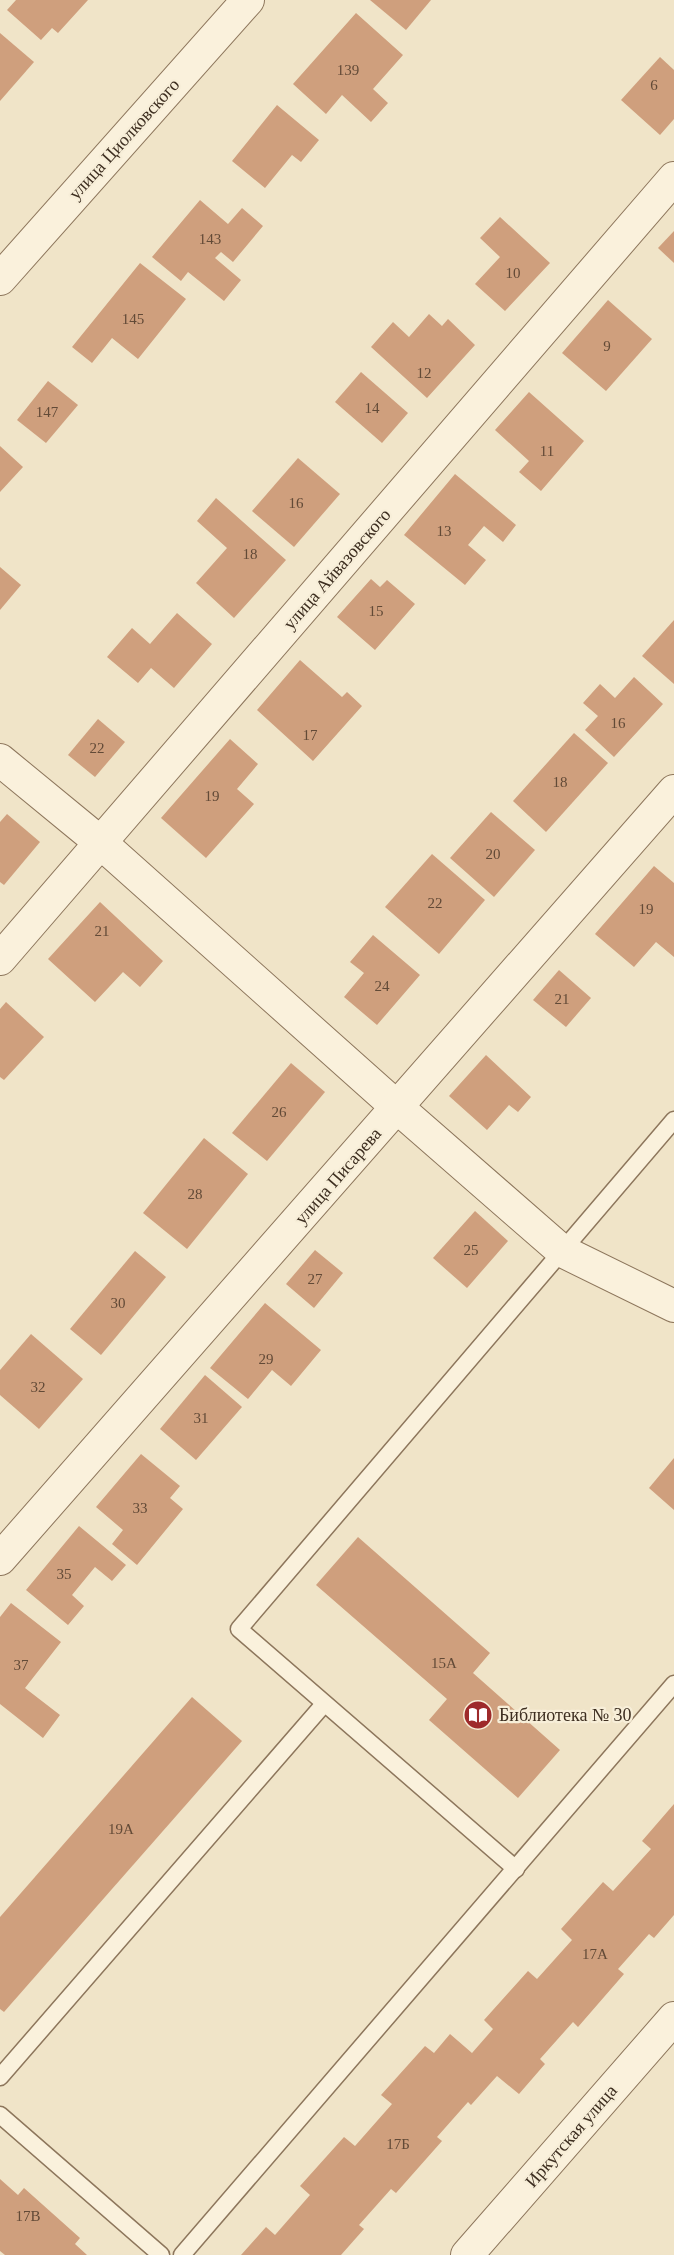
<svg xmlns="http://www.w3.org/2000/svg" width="674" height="2255" font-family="Georgia,serif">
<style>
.building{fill:#cf9f7d}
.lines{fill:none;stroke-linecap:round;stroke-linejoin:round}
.lane-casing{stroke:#8d765c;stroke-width:19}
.street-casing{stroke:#8d765c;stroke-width:34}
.lane{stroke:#faf1dc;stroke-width:16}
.street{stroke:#faf1dc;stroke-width:32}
.labels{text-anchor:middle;stroke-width:4.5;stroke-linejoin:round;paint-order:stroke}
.number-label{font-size:15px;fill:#624a37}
.street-label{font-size:18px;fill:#3d2e20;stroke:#f7eed8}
.poi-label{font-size:18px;fill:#3d2e20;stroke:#f7eed8;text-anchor:start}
</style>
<rect width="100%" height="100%" fill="#f0e4c8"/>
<g class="building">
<polygon points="16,0 88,0 58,33 52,28 41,40 7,10"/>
<polygon points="370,0 431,0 406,30"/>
<polygon points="356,13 403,55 373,89 388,103 371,122 342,95 326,114 293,84"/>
<polygon points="0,33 34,62 0,101"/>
<polygon points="660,57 674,70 674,119 660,135 621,100"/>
<polygon points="277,105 319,140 301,162 292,155 265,188 232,161"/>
<polygon points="200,200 228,224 242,208 263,226 233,262 221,252 215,258 241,280 224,301 188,272 181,281 152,257"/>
<polygon points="500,217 550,263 505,311 475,284 500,257 480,238"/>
<polygon points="674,231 674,263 658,248"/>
<polygon points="140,263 186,299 138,359 112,338 92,363 72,347"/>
<polygon points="608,300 652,339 606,391 562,353"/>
<polygon points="429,314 442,326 448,319 475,345 427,398 371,347 393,322 409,337"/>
<polygon points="361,372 408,413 382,443 335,402"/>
<polygon points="48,381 78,405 46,443 17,420"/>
<polygon points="529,392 584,441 541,491 519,472 529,461 495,430"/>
<polygon points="0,446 23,467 0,492"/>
<polygon points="298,458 340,494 294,547 252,511"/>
<polygon points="455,474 516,525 503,542 484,526 468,545 486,560 465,585 404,535"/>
<polygon points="216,498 286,560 234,618 196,583 227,548 197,521"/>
<polygon points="0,567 21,585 0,610"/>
<polygon points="371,579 380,587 387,580 415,604 375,650 337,617"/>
<polygon points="177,613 212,644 174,688 151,668 138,683 107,657 132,628 150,644"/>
<polygon points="674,620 674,684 642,656"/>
<polygon points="300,660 342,697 347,692 362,706 313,761 257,710"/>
<polygon points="634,677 663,704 614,757 585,730 598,716 583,703 600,684 615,698"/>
<polygon points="98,719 125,742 95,777 68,755"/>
<polygon points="574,733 608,763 546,832 513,801"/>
<polygon points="230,739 258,764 237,789 254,804 206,858 161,818"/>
<polygon points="491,812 535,850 494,897 450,858"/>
<polygon points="7,814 40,842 4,885 0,882 0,822"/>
<polygon points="432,854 485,900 439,954 385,907"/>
<polygon points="654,866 674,883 674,957 656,942 634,967 595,934"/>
<polygon points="100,902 163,961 140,987 123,972 95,1002 48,959"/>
<polygon points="373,935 420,975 377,1025 344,997 364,973 350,962"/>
<polygon points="559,970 591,998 566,1027 533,1000"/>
<polygon points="6,1002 44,1037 4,1080 0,1077 0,1009"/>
<polygon points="486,1055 531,1097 518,1112 509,1105 487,1130 449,1096"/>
<polygon points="291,1063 325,1092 267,1161 232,1133"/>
<polygon points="204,1138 248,1174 187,1249 143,1213"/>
<polygon points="475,1211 508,1241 467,1288 433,1258"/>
<polygon points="315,1250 343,1273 314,1308 286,1284"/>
<polygon points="135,1251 166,1277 101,1355 70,1329"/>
<polygon points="265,1303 321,1350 291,1386 272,1370 248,1399 210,1368"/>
<polygon points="31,1334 83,1379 39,1429 0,1395 0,1370"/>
<polygon points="205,1375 242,1407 196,1460 160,1429"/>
<polygon points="141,1454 180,1486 170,1498 183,1509 137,1565 112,1544 123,1530 96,1507"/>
<polygon points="674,1458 674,1510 649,1488"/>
<polygon points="79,1526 126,1565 112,1581 95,1567 72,1595 84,1606 68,1625 26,1590"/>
<polygon points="358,1537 490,1653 473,1673 560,1750 518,1798 429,1720 447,1699 316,1585"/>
<polygon points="11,1603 61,1642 25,1688 60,1715 43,1738 0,1704 0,1617"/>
<polygon points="192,1697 242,1741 4,2012 0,2009 0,1917"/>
<polygon points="674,1804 674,1915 654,1938 649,1934 618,1969 624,1974 578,2027 573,2022 540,2059 545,2064 519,2094 497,2076 471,2105 468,2102 437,2137 442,2141 396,2193 391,2189 359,2225 364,2229 341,2255 241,2255 266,2227 275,2235 310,2195 300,2186 344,2137 355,2146 392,2104 381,2095 425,2046 434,2053 450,2034 472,2053 493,2029 484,2020 528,1971 537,1979 572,1940 561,1929 603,1882 613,1891 651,1849 642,1841"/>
<polygon points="0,2179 18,2195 24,2188 80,2238 75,2244 87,2255 5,2255 0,2251"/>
</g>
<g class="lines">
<g class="lane-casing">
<g id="lane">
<polyline points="516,1869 239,1629 674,1120"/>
<polyline points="0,2077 324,1704"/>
<polyline points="0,2115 161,2255"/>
<polyline points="182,2255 674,1684"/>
</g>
</g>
<g class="street-casing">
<g id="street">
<polyline points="0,279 248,0"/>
<polyline points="0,760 101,843 398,1108 562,1251 674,1306"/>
<polyline points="0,959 674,178"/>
<polyline points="0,1559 674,791"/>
<polyline points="467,2255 674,2018"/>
</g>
</g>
<use href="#lane" class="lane"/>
<use href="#street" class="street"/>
</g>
<defs>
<g id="library-disc" transform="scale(1.5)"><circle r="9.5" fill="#9e2a2b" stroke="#f7eed8"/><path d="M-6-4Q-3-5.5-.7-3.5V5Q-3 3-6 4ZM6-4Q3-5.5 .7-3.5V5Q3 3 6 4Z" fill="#fff"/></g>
</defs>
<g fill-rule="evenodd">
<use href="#library-disc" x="478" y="1715"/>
</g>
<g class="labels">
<g class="number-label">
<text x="348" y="75">139</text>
<text x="654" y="90">6</text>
<text x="210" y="244">143</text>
<text x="513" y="278">10</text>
<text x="133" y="324">145</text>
<text x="607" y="351">9</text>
<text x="424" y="378">12</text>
<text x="372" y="413">14</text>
<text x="47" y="417">147</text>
<text x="547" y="456">11</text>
<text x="296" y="508">16</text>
<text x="444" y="536">13</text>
<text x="250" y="559">18</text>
<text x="376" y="616">15</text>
<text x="618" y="728">16</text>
<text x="310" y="740">17</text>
<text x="97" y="753">22</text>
<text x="560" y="787">18</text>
<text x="212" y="801">19</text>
<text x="493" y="859">20</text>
<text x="435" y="908">22</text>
<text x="646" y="914">19</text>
<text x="102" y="936">21</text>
<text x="382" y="991">24</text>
<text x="562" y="1004">21</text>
<text x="279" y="1117">26</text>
<text x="195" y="1199">28</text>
<text x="471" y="1255">25</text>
<text x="315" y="1284">27</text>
<text x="118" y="1308">30</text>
<text x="266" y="1364">29</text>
<text x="38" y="1392">32</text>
<text x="201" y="1423">31</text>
<text x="140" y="1513">33</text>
<text x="64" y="1579">35</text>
<text x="444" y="1668">15А</text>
<text x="21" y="1670">37</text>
<text x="121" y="1834">19А</text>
<text x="595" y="1959">17А</text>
<text x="398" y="2149">17Б</text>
<text x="28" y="2221">17В</text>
</g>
<g class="street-label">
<text transform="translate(124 139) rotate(-48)" y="6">улица Циолковского</text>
<text transform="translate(337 569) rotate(-49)" y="6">улица Айвазовского</text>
<text transform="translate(338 1176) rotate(-49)" y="6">улица Писарева</text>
<text transform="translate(571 2136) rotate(-49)" y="6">Иркутская улица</text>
</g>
<g class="poi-label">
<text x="499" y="1721">Библиотека № 30</text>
</g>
</g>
</svg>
